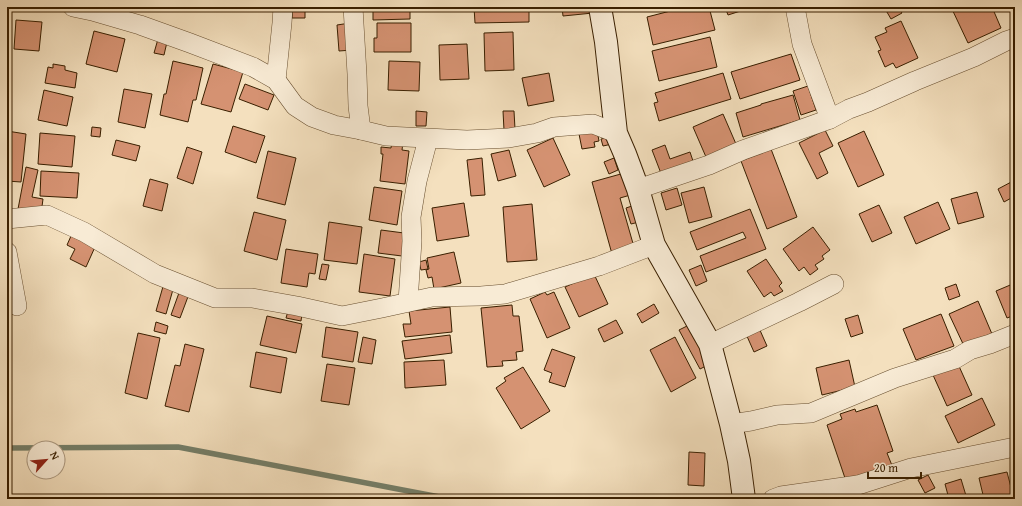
<svg xmlns="http://www.w3.org/2000/svg" width="1022" height="506" font-family="'Gentium Book Plus',serif">
<style>
.lines{fill:none;stroke-linecap:round;stroke-linejoin:round}
.stream{stroke:#747e68;stroke-width:5.5}
.building{fill:#d59272;stroke:#391f00}
.street-casing{stroke:#684f30;stroke-width:20}
.secondary-casing{stroke:#391f00;stroke-width:24}
.street{stroke:#f8ebd5;stroke-width:19}
.secondary{stroke:#f8ebd5;stroke-width:22}
</style>
<rect width="100%" height="100%" fill="#f4e0be"/>
<filter id="stains"><feTurbulence type="fractalNoise" baseFrequency=".005" numOctaves="4"/><feColorMatrix values="0 0 0 0 .2 0 0 0 0 .09 0 0 0 0 .02 0 0 0 .5 -.17"/></filter>
<radialGradient id="worn" r=".72"><stop offset=".6" stop-color="#630" stop-opacity="0"/><stop offset="1" stop-color="#630" stop-opacity=".3"/></radialGradient>
<g class="lines">
<polyline class="stream" points="7,448 178,447 450,499"/>
</g>
<g class="building">
<polygon points="293,7 305,7 305,18 292,18"/>
<polygon points="373,7 410,7 410,19 373,20"/>
<polygon points="474,7 529,7 529,22 475,23"/>
<polygon points="562,7 592,7 593,13 563,16"/>
<polygon points="686,7 709,7 715,30 653,45 647,17"/>
<polygon points="725,7 753,7 728,15"/>
<polygon points="819,7 830,7 820,11"/>
<polygon points="884,7 898,7 902,13 891,19"/>
<polygon points="951,7 992,7 1001,28 968,43"/>
<polygon points="16,20 42,22 39,51 14,49"/>
<polygon points="901,21 918,58 896,68 893,63 885,67 878,51 881,50 875,37 887,32 885,28"/>
<polygon points="350,23 352,50 339,51 337,25"/>
<polygon points="377,23 411,23 411,52 374,52 374,38 377,38"/>
<polygon points="94,31 125,39 117,72 86,64"/>
<polygon points="513,32 514,70 485,71 484,33"/>
<polygon points="710,37 717,67 659,81 652,51"/>
<polygon points="158,39 167,42 164,55 154,53"/>
<polygon points="467,44 469,79 440,80 439,45"/>
<polygon points="791,54 800,80 740,99 731,72"/>
<polygon points="173,61 203,68 196,100 193,100 188,122 160,115 164,94 166,94"/>
<polygon points="389,61 420,62 419,91 388,90"/>
<polygon points="53,64 65,66 65,70 77,73 75,88 45,83 48,67 53,68"/>
<polygon points="213,64 243,72 231,112 201,104"/>
<polygon points="549,73 554,101 528,106 522,78"/>
<polygon points="723,73 731,99 659,121 654,103 658,102 655,93"/>
<polygon points="245,84 274,95 268,110 239,99"/>
<polygon points="808,86 816,110 801,115 793,91"/>
<polygon points="124,89 152,94 145,128 118,122"/>
<polygon points="44,90 73,97 67,126 38,120"/>
<polygon points="793,95 800,120 743,137 736,113 761,105 761,104"/>
<polygon points="416,111 427,112 426,126 416,126"/>
<polygon points="503,111 514,111 515,129 504,130"/>
<polygon points="723,114 736,144 706,157 693,127"/>
<polygon points="233,126 265,136 256,163 225,152"/>
<polygon points="92,127 101,128 100,137 91,136"/>
<polygon points="597,130 599,141 594,142 595,147 582,149 579,134"/>
<polygon points="825,130 833,146 819,153 828,173 817,179 799,143"/>
<polygon points="7,131 26,134 21,182 7,181"/>
<polygon points="864,131 884,175 858,187 838,143"/>
<polygon points="40,133 75,136 72,167 38,164"/>
<polygon points="610,137 612,144 603,146 601,139"/>
<polygon points="553,138 570,175 544,187 527,150"/>
<polygon points="116,140 140,146 136,161 112,155"/>
<polygon points="392,141 403,142 402,150 409,151 405,184 380,181 383,154 381,154 381,147 391,148"/>
<polygon points="665,145 670,159 690,152 694,164 662,176 652,150"/>
<polygon points="187,147 202,152 193,184 177,178"/>
<polygon points="771,149 797,217 767,229 741,161"/>
<polygon points="509,150 516,176 498,181 491,154"/>
<polygon points="268,151 296,158 285,205 257,198"/>
<polygon points="482,158 485,195 471,196 467,160"/>
<polygon points="614,158 618,170 609,174 604,162"/>
<polygon points="26,167 38,170 32,197 43,199 41,214 18,209"/>
<polygon points="41,171 79,173 77,198 40,196"/>
<polygon points="628,172 634,194 620,198 634,247 612,254 592,182"/>
<polygon points="150,179 168,184 162,211 143,206"/>
<polygon points="1015,180 1015,196 1004,202 998,189"/>
<polygon points="374,187 402,191 397,225 369,220"/>
<polygon points="704,187 712,217 689,223 681,193"/>
<polygon points="677,188 682,205 666,210 661,193"/>
<polygon points="977,192 984,217 958,224 951,199"/>
<polygon points="938,202 950,229 916,244 904,217"/>
<polygon points="464,203 469,236 437,241 432,208"/>
<polygon points="532,204 537,260 507,262 503,207"/>
<polygon points="638,204 643,221 631,224 626,208"/>
<polygon points="879,205 892,233 872,242 859,214"/>
<polygon points="750,209 766,249 706,272 700,256 746,238 743,232 697,250 690,232"/>
<polygon points="254,212 286,220 277,260 244,251"/>
<polygon points="329,222 362,227 357,264 324,260"/>
<polygon points="813,227 830,250 822,256 824,259 815,265 818,269 810,275 804,267 799,271 783,249"/>
<polygon points="381,230 404,233 402,256 378,253"/>
<polygon points="71,236 95,247 86,267 70,259 75,249 67,245"/>
<polygon points="286,249 318,254 315,274 309,273 307,287 281,283"/>
<polygon points="454,252 461,283 434,289 432,277 428,278 426,270 429,269 427,258"/>
<polygon points="364,254 395,259 390,296 359,292"/>
<polygon points="766,259 782,283 779,286 783,291 774,296 771,292 764,297 747,271"/>
<polygon points="426,260 428,269 421,270 419,262"/>
<polygon points="322,264 329,265 326,280 319,279"/>
<polygon points="701,265 707,281 696,286 689,270"/>
<polygon points="594,274 608,304 579,317 565,287"/>
<polygon points="164,283 174,286 166,314 156,311"/>
<polygon points="1015,283 1015,315 1007,318 996,291"/>
<polygon points="956,284 960,296 949,300 945,288"/>
<polygon points="180,290 189,294 180,318 171,315"/>
<polygon points="545,292 547,295 554,292 570,328 547,338 530,299"/>
<polygon points="978,301 992,334 964,346 949,314"/>
<polygon points="654,304 659,313 642,323 637,314"/>
<polygon points="512,305 513,316 519,316 523,351 516,352 517,360 502,361 503,366 487,367 481,308"/>
<polygon points="450,307 452,332 405,337 403,324 411,324 409,311"/>
<polygon points="288,311 302,314 301,321 286,318"/>
<polygon points="941,314 954,346 916,360 903,329"/>
<polygon points="858,315 863,333 851,337 845,319"/>
<polygon points="267,316 302,324 296,353 260,345"/>
<polygon points="616,320 623,333 604,342 598,329"/>
<polygon points="156,322 168,326 166,334 154,331"/>
<polygon points="693,323 714,362 700,369 679,330"/>
<polygon points="326,327 358,332 353,362 322,357"/>
<polygon points="759,328 767,346 754,352 746,334"/>
<polygon points="138,333 160,338 147,399 125,393"/>
<polygon points="450,335 452,353 405,359 402,341"/>
<polygon points="363,337 376,340 372,364 358,362"/>
<polygon points="675,337 696,378 671,392 650,350"/>
<polygon points="185,344 204,349 189,412 165,406 175,365 180,366"/>
<polygon points="552,349 575,357 565,387 549,382 552,373 544,370"/>
<polygon points="256,352 287,358 281,393 250,387"/>
<polygon points="444,360 446,385 405,388 404,362"/>
<polygon points="849,360 855,387 822,395 816,368"/>
<polygon points="327,364 355,368 349,405 321,401"/>
<polygon points="958,364 972,395 947,406 933,375"/>
<polygon points="523,367 550,411 521,429 496,388 506,381 504,378"/>
<polygon points="982,398 995,425 958,443 945,416"/>
<polygon points="877,405 893,451 887,453 893,468 847,484 827,425 842,419 840,414 855,409 856,412"/>
<polygon points="689,452 705,453 704,486 688,485"/>
<polygon points="1007,472 1014,499 984,499 979,478"/>
<polygon points="928,475 935,488 925,493 918,480"/>
<polygon points="961,479 967,499 949,499 945,484"/>
<rect x="689" y="496" width="31" height="3"/>
</g>
<g class="lines">
<g class="street-casing">
<g id="street">
<polyline points="73,7 92,11 140,25 190,43 253,67 276,80 295,106 312,117 334,125 361,130 386,136 467,140 509,138 537,133 554,127 593,124 616,133"/>
<polyline points="353,7 357,74 358,106 361,130"/>
<polyline points="795,7 802,44 830,119"/>
<polyline points="276,80 282,23 283,7"/>
<polyline points="638,189 709,165 743,150 830,119 849,109 868,102 915,81 974,57 1006,41 1015,38"/>
<polyline points="7,219 47,215 84,232 155,274 215,298 252,298 297,306 342,316 382,308 432,297 481,296 505,294 599,266 654,245"/>
<polyline points="7,252 17,306"/>
<polyline points="408,302 412,241 411,217 417,181 428,139"/>
<polyline points="710,344 799,302 834,284"/>
<polyline points="731,424 751,421 777,415 811,413 895,378 955,359 970,350 990,344 1015,334"/>
<polyline points="773,499 781,496 858,485 911,468 1015,447"/>
</g>
</g>
<g class="secondary-casing">
<polyline id="secondary" points="600,7 606,42 616,133 625,154 638,189 654,245 710,344 731,424 739,461 744,499"/>
</g>
<use href="#street" class="street"/>
<use href="#secondary" class="secondary"/>
</g>
<rect width="1022" height="506" fill="none" stroke="#f4e0be" stroke-width="24"/>
<rect x="8" y="8" width="1006" height="490" fill="none" stroke="#391f00" stroke-width="2"/>
<rect x="12" y="12" width="998" height="482" fill="none" stroke="#391f00"/>
<g transform="translate(46 460) rotate(63)"><circle r="19" fill="#f8ebd5" stroke="#ac9980"/>
<path d="M0-3L7 15L0 10L-7 15Z" fill="#8f2418"/>
<text y="-6" font-size="11" font-weight="bold" text-anchor="middle" fill="#391f00">N</text>
</g>
<path d="M868 472v6h53v-6" fill="none" stroke="#391f00" stroke-width="2"/>
<text x="874" y="472" font-size="12" fill="#391f00" stroke="#f8ebd5" stroke-width="3" paint-order="stroke">20 m</text>
<rect width="100%" height="100%" filter="url(#stains)"/>
<rect width="100%" height="100%" fill="url(#worn)"/>
</svg>
